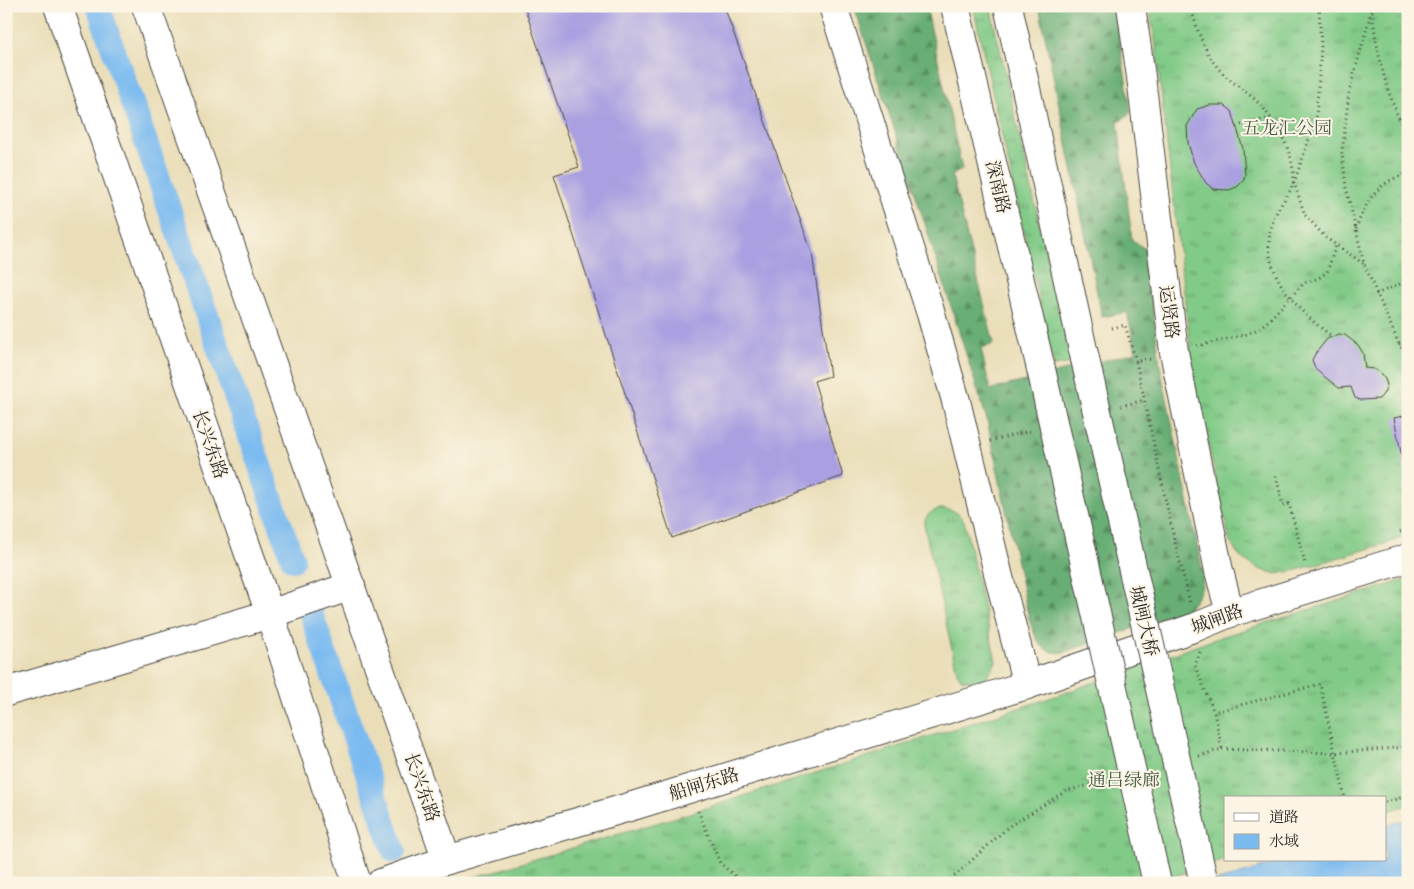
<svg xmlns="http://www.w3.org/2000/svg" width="1414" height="889" font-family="'Sorts Mill Goudy','Noto Serif SC',serif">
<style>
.grass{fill:url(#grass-tufts);stroke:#567a59}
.forest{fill:url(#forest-firs);stroke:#4a6c50}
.water{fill:#7cbbf0;stroke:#54738e}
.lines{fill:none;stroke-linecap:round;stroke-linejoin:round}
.canal{stroke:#7cbbf0;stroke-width:24}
.building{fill:#a99fe1}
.minor-casing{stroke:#484640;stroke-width:30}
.major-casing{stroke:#484640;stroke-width:30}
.path{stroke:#484640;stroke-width:3;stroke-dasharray:1 4;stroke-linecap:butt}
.minor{stroke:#fff;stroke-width:28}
.major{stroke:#fff;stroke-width:28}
.major-bridge-casing{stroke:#484640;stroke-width:30;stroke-linecap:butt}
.major-bridge{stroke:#fff;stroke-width:28}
.labels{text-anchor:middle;stroke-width:4;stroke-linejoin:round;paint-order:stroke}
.park-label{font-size:18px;fill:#455b47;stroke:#fcf5e5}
.street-label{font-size:18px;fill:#2b2b2b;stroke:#fcf5e5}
</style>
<defs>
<pattern id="grass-tufts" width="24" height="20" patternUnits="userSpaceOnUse" patternTransform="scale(1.25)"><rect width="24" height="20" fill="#81ca87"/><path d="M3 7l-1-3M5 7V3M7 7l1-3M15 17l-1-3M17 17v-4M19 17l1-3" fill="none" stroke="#6aa46f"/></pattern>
<pattern id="forest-firs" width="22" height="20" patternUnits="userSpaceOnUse" patternTransform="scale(1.25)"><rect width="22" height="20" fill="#68ae74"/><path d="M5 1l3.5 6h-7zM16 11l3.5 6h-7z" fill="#568e5f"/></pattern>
</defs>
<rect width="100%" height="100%" fill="#fcf5e5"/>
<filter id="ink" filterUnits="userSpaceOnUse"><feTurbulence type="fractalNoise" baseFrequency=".02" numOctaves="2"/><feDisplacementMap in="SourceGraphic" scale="10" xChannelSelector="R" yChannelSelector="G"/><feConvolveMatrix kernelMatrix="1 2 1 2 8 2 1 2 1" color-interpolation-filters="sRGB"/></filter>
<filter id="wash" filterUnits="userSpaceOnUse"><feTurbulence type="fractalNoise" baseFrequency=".0096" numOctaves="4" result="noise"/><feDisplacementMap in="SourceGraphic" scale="20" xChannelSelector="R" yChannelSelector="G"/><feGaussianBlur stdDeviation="1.12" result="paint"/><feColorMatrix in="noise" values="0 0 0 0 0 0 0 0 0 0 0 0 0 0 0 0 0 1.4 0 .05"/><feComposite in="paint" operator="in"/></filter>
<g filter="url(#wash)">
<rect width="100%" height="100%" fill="#eadeb9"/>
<g class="grass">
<polygon points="973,6 990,6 1071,363 1054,366"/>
<polygon points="1149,6 1408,6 1408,533 1394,541 1297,570 1277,574 1259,569 1240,557 1230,542 1194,380 1155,39"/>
<path d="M940,509C952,509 957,511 964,521L996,661C988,680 981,683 961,679L957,672L924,524C926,514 931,512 940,509Z"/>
<polygon points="1408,579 1408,805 1385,812 1385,798 1225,798 1226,860 1151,883 455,883 697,811 1053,697 1221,637"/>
</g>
<path class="forest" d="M854,6H926L962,169L952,176L994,344L981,348L990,390L1136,352L1127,312L1102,317L1039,6H1114L1131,112L1118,123L1132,240L1145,249L1160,366L1203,573C1203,590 1198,598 1187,610L1064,652C1040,655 1036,638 1029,619L987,420L925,224Z"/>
<polygon class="water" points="1408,819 1408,883 1212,883 1286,860 1385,860 1385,826"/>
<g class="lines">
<g class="canal">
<polyline points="98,6 293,560"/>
<polyline points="305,596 394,851"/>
</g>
</g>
<g id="blocks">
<g class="building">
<polygon points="524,6 724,6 812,253 830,376 814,381 843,476 672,538 554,175 579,167"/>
<polygon points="1210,105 1224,105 1232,111 1243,149 1245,175 1243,181 1237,187 1229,190 1213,189 1206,183 1194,163 1188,143 1187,126 1197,109"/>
<polygon points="1339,334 1345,335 1358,345 1363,353 1365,368 1374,369 1380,373 1385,379 1387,385 1384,393 1379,399 1361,400 1355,398 1351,387 1339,388 1316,370 1312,360 1315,354 1327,339"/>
<polygon points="1408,415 1408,482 1407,482 1394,418"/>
</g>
</g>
</g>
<g filter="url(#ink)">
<use href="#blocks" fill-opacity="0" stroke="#484640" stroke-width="1"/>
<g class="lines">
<g class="minor-casing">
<g id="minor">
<polyline points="58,6 270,614 357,883"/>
<polyline points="146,6 447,860"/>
<polyline points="833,6 931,314 956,401 999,577 1027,685"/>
<polyline points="1131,6 1141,77 1174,352 1219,571 1230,613"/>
<polyline points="6,692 270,614 351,586"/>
<polyline points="381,883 447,860 636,805 1027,685 1196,627 1230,613 1408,558"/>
</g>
</g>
<g class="major-casing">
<g id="major">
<polyline points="955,6 1041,369"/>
<polyline points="1008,6 1085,359"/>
</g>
</g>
<g class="path">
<path d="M1191,6C1196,28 1204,51 1218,68C1228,80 1239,86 1250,95C1267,109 1283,134 1290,155C1292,162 1295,178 1293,184C1289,195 1280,204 1276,214C1252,265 1294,309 1333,337"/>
<polyline points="1319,6 1321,47 1316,118 1294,183 1305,215 1326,238 1364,264"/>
<polyline points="1373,6 1349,92 1342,153 1346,187 1364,264 1399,344 1408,358"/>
<path d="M1372,11C1377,55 1387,97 1408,137"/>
<polyline points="1236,126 1270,118"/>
<path d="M1356,229C1365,202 1379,180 1408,174"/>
<polyline points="1376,294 1400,284 1408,275"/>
<polyline points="1112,328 1125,325 1136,361"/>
<polyline points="1399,344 1408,340"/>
<polyline points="1197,346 1244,335 1256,330 1268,321 1304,283 1319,278 1327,272 1336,245"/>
<polyline points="1150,359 1136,361 1172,530 1190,603"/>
<polyline points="1121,406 1144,400"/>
<polyline points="990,441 1030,431"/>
<polyline points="1276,476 1283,505 1289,504 1305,563 1306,562"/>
<polyline points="1400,532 1408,530"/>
<polyline points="1200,652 1195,666 1214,712"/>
<polyline points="1222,749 1335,753 1408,747"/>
<polyline points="1199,756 1222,749 1214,712 1320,684 1345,798"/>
<polyline points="1385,802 1408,796"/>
<polyline points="698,811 720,863 743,883"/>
<polyline points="947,883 1008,827 1066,791 1108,780"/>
<polyline points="1116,883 1132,878"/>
</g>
<use href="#minor" class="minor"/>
<use href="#major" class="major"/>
<g class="major-bridge-casing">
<g id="major-bridge">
<polyline points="1085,359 1204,883"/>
<polyline points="1041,369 1157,883"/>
</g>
</g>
<use href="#major-bridge" class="major-bridge"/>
</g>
</g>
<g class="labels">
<g class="park-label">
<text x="1287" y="134">五龙汇公园</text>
<text x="1124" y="786">通吕绿廊</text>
</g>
<g class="street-label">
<text transform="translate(998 187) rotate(77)" y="6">深南路</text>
<text transform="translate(1169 312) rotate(83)" y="6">运贤路</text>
<text transform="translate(210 444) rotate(71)" y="6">长兴东路</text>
<text transform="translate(1217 619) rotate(-20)" y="6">城闸路</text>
<text transform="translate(1144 621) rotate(77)" y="6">城闸大桥</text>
<text transform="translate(704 784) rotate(-17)" y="6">船闸东路</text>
<text transform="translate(422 787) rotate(71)" y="6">长兴东路</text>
</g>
</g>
<rect width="1414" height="889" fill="none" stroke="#fcf5e5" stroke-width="25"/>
<rect x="1224" y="796" width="162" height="65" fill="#fcf5e5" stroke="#a8a49b"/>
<rect x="1234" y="813" width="25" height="8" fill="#ffffff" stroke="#a8a49b"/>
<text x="1269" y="822" font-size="15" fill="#2b2b2b">道路</text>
<rect x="1234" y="834" width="25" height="15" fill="#7cbbf0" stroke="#a8a49b"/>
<text x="1269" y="846" font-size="15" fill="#2b2b2b">水域</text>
</svg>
